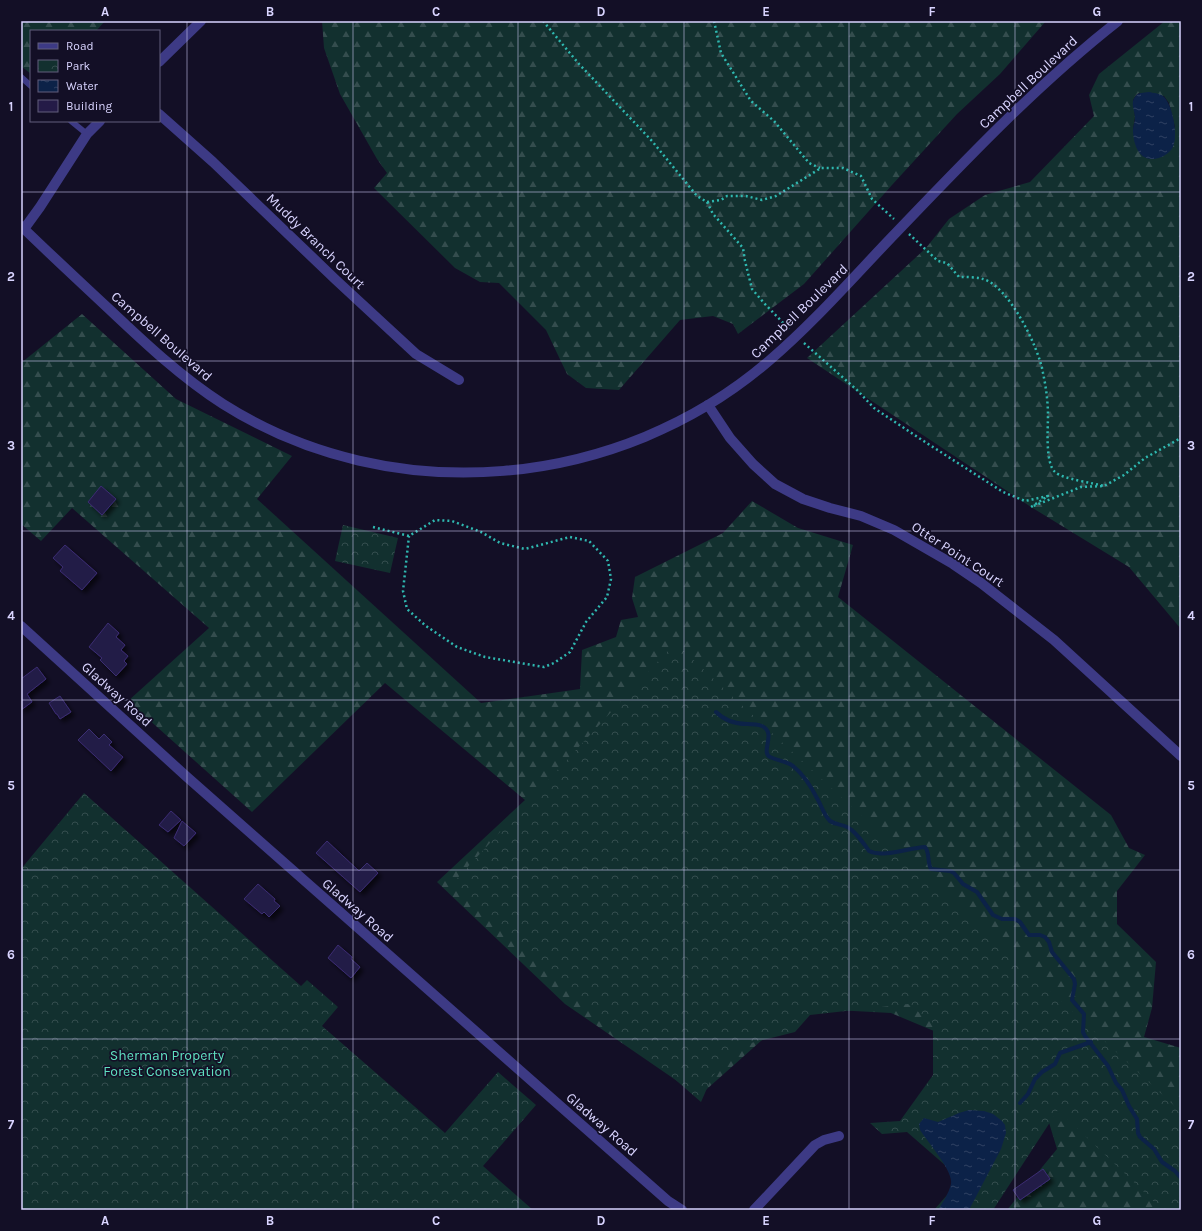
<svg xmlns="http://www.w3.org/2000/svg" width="1202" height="1231" font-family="Karla,sans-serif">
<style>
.forest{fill:url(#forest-firs);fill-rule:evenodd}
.park{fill:url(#park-crowns)}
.water{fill:url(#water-ripples)}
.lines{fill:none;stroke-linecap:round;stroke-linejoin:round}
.stream{stroke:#0c2248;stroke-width:4}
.building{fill:#241b47;stroke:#3b2d73;filter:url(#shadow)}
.path{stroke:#2fb8b0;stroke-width:2.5;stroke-dasharray:2 3;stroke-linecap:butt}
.service{stroke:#3d3a85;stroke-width:6}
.minor{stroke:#3d3a85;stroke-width:10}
.tertiary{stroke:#3d3a85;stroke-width:10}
.grid{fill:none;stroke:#d9d4ff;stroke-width:1;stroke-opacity:0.55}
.labels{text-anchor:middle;stroke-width:3.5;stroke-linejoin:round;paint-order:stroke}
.street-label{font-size:14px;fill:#d9d4ff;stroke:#130f26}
.park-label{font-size:14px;fill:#5fe0c0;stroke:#130f26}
.neatline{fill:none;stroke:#d9d4ff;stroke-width:1.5}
.grid-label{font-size:13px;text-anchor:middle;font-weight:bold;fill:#d9d4ff}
</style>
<defs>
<pattern id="forest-firs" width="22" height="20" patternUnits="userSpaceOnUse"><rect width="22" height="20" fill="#12302f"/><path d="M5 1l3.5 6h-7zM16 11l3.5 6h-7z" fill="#344d4e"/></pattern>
<pattern id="park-crowns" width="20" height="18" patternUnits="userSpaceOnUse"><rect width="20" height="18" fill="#12302f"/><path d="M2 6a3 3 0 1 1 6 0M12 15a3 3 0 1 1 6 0" fill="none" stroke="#344d4e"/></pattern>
<pattern id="water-ripples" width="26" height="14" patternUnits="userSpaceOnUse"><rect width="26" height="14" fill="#0c2248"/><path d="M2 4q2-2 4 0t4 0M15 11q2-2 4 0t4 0" fill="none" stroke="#2f4163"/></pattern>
<filter id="shadow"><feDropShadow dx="3.5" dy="3.5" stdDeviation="2" flood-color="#0009"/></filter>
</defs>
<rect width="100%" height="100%" fill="#130f26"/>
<g class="forest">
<polygon points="21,21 105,21 96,31 31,31 31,74 21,66"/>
<polygon points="322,21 1046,21 1000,74 957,114 892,185 804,284 738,334 733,324 713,316 680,320 619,390 586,388 567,374 546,330 499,283 480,282 455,268 374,188 387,173 377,159 340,94 324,48"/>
<path d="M1165,21H1181V629L1129,567L1031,507L807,358L926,248L949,219L985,195L1030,182L1094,116L1089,95L1099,74ZM1139,93L1164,96L1169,103L1175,127L1137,148L1133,129L1135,117L1133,100L1136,95Z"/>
<polygon points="82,314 176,399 292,456 257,499 481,703 580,689 582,650 616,637 621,620 638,617 632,598 635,577 723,533 752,501 798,528 853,545 838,597 1111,815 1129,848 1145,855 1117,891 1117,924 1156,962 1152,1008 1144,1037 1181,1048 1181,1210 1007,1210 1057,1149 1034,1073 891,1013 798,1008 699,1096 565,1004 437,882 525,800 385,683 252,812 128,701 209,628 72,508 41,541 21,524 21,363"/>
</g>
<g class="park">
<polygon points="343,525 398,538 390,573 335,561"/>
<polygon points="675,643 1181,1112 1181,1210 1163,1210 1058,1110 993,1210 934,1210 961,1179 907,1132 882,1134 870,1123 900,1121 933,1075 933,1023 908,1004 810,1015 795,1032 739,1046 712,1077 701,1102 451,885"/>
<polygon points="84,793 301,986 307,980 338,1007 322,1026 445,1133 498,1072 536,1105 483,1166 533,1210 21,1210 21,869"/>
</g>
<g class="water">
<path d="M1149,92C1153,93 1159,93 1163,96C1173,104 1180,141 1171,150C1167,155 1159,159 1153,159C1138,160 1133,142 1133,130C1133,126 1135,122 1135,118C1135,111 1130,103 1135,97C1138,92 1143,93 1149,92Z"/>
<path d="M969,1110L984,1111L993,1114L1002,1121L1005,1125L1006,1133L1001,1149L969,1210H938C943,1202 949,1193 951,1184C954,1172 927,1141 920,1130L919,1124L924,1118L938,1122L959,1113Z"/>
</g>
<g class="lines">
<g class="stream">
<path d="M716,712C724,720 735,724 747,724C751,724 757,724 762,726C777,733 760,752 770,757C778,761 786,761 793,766C803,774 812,788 818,800C822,807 824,815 830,821C836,825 841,824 847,827C854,830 865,845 869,851C884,858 908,848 925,847C930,853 927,862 931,869L950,871L954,873L963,884L977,892L993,915L1002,919H1015L1020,922L1029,935H1040L1045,937L1049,942L1052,952L1074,979L1075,984L1072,1000L1084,1014L1083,1032L1085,1036L1108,1066L1116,1083L1122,1090L1129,1106L1137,1119L1138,1133L1140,1137L1154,1149L1162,1162L1175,1171L1181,1178"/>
<polyline points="1020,1103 1028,1094 1035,1079 1042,1072 1055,1064 1060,1053 1091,1042"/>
</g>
</g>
<g class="building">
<polygon points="101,486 116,499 102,515 88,502"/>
<polygon points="65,545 97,573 82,590 60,571 63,567 53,558"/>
<polygon points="108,623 119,633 116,637 125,645 121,650 128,656 124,661 127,664 116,676 100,660 102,658 89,647"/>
<polygon points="37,667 46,679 27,694 32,702 21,710 21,679"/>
<polygon points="60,696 71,712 60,719 57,714 56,714 49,703"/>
<polygon points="89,729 99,739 104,734 112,742 109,745 123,757 111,771 78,740"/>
<polygon points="171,811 181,820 168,832 159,825"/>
<polygon points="182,821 196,833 184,846 174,838"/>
<polygon points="327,841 359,871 367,863 378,873 360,892 316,853"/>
<polygon points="258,884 275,899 274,901 280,906 269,917 264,912 262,914 244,899"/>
<polygon points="338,945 352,957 351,959 360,967 351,978 328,958"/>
<polygon points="1043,1169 1050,1179 1020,1200 1013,1190"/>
</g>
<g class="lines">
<g class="path">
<polyline points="543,21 579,64 652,141 697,196 707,202 721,200 727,196 746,196 762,200 776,196 821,168 843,168 861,176 872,199 894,219"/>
<polyline points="714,21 721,53 751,101 774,121 809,163 820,168"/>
<polyline points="707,202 713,214 743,248 745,261 752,289 764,303 789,329"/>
<path d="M909,234L938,261L947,263L959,277C967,277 976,277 983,279C1009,286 1039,348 1043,373C1046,387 1048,402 1048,416C1048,428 1045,463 1055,472C1062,479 1094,483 1104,486"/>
<polyline points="804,343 857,390 874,408 922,440 1003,492 1025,501 1048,496 1031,507 1081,487 1104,486 1124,475 1145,458 1181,438"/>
<polyline points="373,527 409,536 435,520 452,521 481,532 500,543 525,549 570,537 589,541 608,561 611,579 607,597 586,622 570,652 554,663 544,667 485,657 457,647 426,626 407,609 403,591 409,536"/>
</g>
<g class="service">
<polyline points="21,77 31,86"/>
<polyline points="71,121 87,134"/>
</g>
<g class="minor">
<polyline points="159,62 201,21"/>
<polyline points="159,114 213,162 336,280 416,354 459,380"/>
<polyline points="24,229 40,207 87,134 100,121"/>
<polyline points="708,405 730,438 753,464 775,484 803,499 830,508 861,516 894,530 953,564 981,583 1054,640 1181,756"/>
<polyline points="21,626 187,777 668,1201 682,1210"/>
<polyline points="754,1210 815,1145 824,1140 839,1136"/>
</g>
<path class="tertiary" d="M21,226C50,254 80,282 109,309C145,343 181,377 223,404C392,511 620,490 770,360C813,323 850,281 889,240C962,164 1034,87 1118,21"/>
</g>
<path class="grid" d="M187,21V1210M353,21V1210M518,21V1210M684,21V1210M849,21V1210M1015,21V1210M21,192H1181M21,361H1181M21,531H1181M21,700H1181M21,870H1181M21,1039H1181"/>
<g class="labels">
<g class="street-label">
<text transform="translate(1028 82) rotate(-43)" y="5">Campbell Boulevard</text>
<text transform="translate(316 241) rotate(44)" y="5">Muddy Branch Court</text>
<text transform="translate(799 311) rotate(-44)" y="5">Campbell Boulevard</text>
<text transform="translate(162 336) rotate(41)" y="5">Campbell Boulevard</text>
<text transform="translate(958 554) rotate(33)" y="5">Otter Point Court</text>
<text transform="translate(117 694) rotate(42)" y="5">Gladway Road</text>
<text transform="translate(358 910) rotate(41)" y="5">Gladway Road</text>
<text transform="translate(602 1124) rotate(41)" y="5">Gladway Road</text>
</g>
<g class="park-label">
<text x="167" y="1060">Sherman Property<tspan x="167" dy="16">Forest Conservation</tspan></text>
</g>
</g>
<rect width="1202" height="1231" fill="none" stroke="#130f26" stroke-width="44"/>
<rect x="30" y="30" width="130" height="92" fill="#130f26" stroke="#625e7d"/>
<rect x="38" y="43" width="20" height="6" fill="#3d3a85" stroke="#625e7d"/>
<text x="66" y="50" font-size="12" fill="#d9d4ff">Road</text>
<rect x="38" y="60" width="20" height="12" fill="url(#park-crowns)" stroke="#625e7d"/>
<text x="66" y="70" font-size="12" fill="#d9d4ff">Park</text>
<rect x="38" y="80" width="20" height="12" fill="url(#water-ripples)" stroke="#625e7d"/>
<text x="66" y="90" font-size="12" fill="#d9d4ff">Water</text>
<rect x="38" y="100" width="20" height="12" fill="#241b47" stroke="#625e7d"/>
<text x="66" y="110" font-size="12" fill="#d9d4ff">Building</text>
<rect x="22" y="22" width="1158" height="1187" class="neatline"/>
<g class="grid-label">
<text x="105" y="16">A</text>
<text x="270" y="16">B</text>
<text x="436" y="16">C</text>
<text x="601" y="16">D</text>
<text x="766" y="16">E</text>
<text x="932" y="16">F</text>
<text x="1097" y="16">G</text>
<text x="11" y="111">1</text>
<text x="1191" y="111">1</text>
<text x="11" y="281">2</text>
<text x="1191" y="281">2</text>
<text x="11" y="450">3</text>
<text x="1191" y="450">3</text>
<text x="11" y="620">4</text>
<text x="1191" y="620">4</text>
<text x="11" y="790">5</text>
<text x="1191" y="790">5</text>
<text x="11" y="959">6</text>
<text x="1191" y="959">6</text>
<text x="11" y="1129">7</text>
<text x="1191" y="1129">7</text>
<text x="105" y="1225">A</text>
<text x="270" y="1225">B</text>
<text x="436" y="1225">C</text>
<text x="601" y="1225">D</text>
<text x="766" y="1225">E</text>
<text x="932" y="1225">F</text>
<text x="1097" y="1225">G</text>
</g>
</svg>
